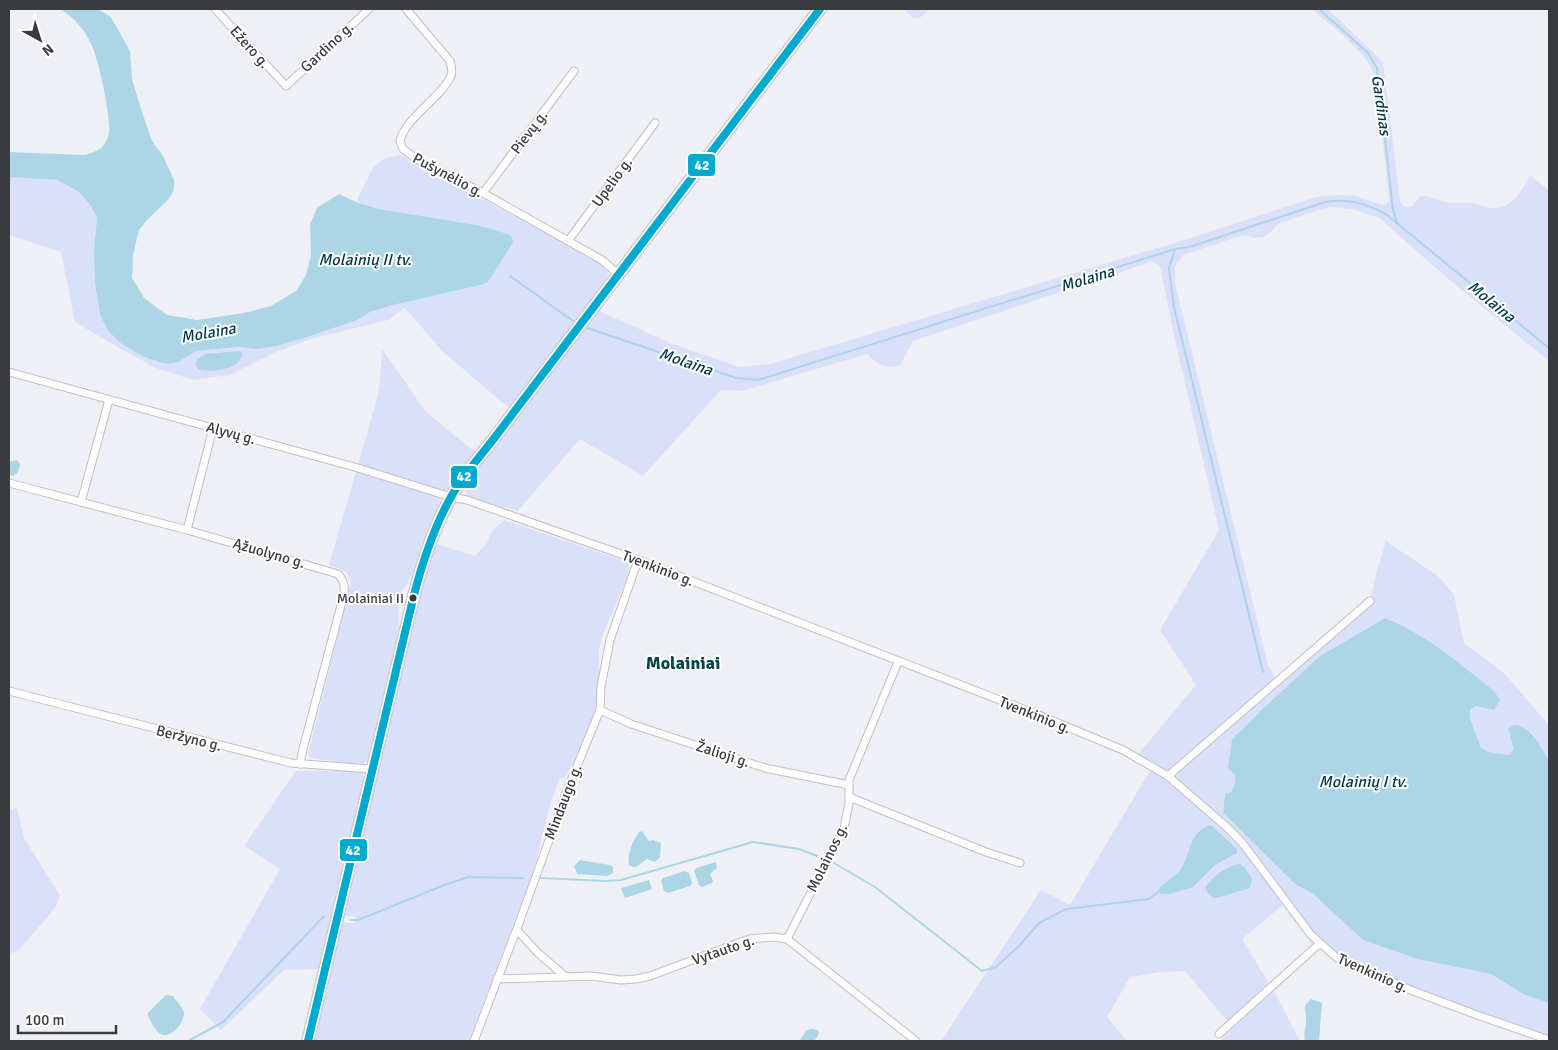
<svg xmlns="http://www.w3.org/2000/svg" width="1558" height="1050" font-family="Signika,sans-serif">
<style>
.green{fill:#dae0fa}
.water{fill:#acd6e6}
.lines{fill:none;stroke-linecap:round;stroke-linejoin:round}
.stream{stroke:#acd6e6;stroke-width:2}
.minor-casing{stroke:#bfc0c4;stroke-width:9}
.primary-casing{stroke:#ceced2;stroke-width:14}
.minor{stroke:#fdfdfe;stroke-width:7}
.primary{stroke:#f2ecee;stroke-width:11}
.bus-1-casing{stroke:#fff;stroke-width:11}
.bus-1{stroke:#00a9ce;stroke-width:8}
.bus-dot{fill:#3a3b3f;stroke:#fff;stroke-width:2}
.labels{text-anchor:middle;stroke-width:4;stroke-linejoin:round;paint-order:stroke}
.bus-label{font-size:14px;fill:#3a3b3f;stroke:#fff;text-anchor:end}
.street-label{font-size:15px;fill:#3a3b3f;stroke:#fff}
.water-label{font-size:16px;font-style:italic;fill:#003847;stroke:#fff}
.quarter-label{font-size:18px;font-weight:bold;fill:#014548;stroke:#fff}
.line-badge{stroke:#fff;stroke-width:2}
.badge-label{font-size:14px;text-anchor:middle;font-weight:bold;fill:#fff}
</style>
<rect width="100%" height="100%" fill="#eff0f6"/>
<g class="green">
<polygon points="905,9 929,9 920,18 912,18"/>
<path d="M1312,9H1328L1383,62L1400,201C1403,208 1406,207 1412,206L1420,196C1430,195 1436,201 1446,202C1454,204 1464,202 1473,203C1479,204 1485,207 1491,208C1512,210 1521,192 1530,176L1549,190V361L1447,278L1379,218L1352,209L1331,207L1315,211L1278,224L1271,232L1264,237L1255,238L1243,235L1183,255L1175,266V283L1268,665L1277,682L1370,601L1377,570L1386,541L1438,576L1454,595L1464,643L1504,673L1549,725V761L1532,733L1509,755L1489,752L1481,748L1470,718V710L1476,706L1420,635L1400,624L1385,618L1320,656L1232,739L1235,775V783L1231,792L1225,794L1223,813L1295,884L1313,894L1363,940L1417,959L1491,974L1525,995L1549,1003V1040L1337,961L1312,944L1283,905L1242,939L1276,995L1300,1041H1219L1233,1028L1185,971L1160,972L1130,977L1107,1017L1127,1041H941L1041,890L1070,905L1152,767L1136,757L1196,685L1160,630L1219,530L1173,331L1161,270L1158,265L1151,262L913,341L900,365C886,370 877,364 867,354L742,391L721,390L643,476L580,439L518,511L470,498L465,492C469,468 492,451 506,433C536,391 566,351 597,310L673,344L739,367L770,364L1191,238L1316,197L1339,195L1356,196L1383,205L1386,204L1389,200L1376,79C1367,50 1334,29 1312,9Z"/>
<path d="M400,155L601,263L607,269L608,275L598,293L509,408L443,352L405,308L388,320L311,339L276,352L229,375L193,380L156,368L114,345L75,322L61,252L9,235V177L57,180L79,192L91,206L97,218L94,250L95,284L100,315L107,329L163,363C178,366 182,356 195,351C207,347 238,346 250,349L393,305L481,285L488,282L513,243L508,234C458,221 405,217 356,202L373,167L385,158Z"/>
<path d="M382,349L426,412L475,452L448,490H439L431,493L438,497L440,501L439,507L413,573L402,592L399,603L398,637L370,754L367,761L360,765L311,758L308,754L351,582C348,570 340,569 329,565L377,399L380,383Z"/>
<polygon points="504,520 628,562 629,573 604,632 599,648 600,710 566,776 559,780 549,808 534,871 469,1041 313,1041 341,923 355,923 356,916 342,916 422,580 433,543 475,556 487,543 492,531"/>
<polygon points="296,771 361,771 363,775 363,784 319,969 284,970 221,1030 200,1009 280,869 244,846"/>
<polygon points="17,808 24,838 60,896 55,908 19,950 9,954 9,810"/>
</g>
<g class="water">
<path d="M60,9H98L111,17L130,51L132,79L141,109L152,141L163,156L174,180V190L168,200L148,219L139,230L133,255L132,278L144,298L167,315L197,320L244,313L271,306L296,291L306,275L311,255L310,224L317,208L339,194L356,202L379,209L476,225L508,234L512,237L513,243L488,282L481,285L393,305L370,312L357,320L304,338L277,346L256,349L237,347L196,351L178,362L169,364L163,363L144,357L119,342L107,329L100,315L95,284L94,250L97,218L91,206L79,192L57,180L9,177V152L85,155C91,153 98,151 102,147C105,144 108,137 109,133C111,118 99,61 92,46C86,31 74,17 60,9Z"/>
<path d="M239,351L242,353C242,370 211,373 198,369L196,365L197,359L206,354Z"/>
<path d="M17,460L20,464C19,470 18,474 12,476L9,474V464L11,461Z"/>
<path d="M1385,618C1426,634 1460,664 1494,691L1500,700L1494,710L1476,706L1470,710V718L1481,748L1489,752L1509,755L1514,749L1508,729L1514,725C1533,727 1540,746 1549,761V1003L1525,995L1491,974L1417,959L1363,940L1313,894L1295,884L1223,813L1225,794L1231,792L1235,783V775L1228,768L1232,739L1265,707L1320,656Z"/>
<path d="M1211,825L1237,849V853L1215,865L1193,887L1171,894H1161L1159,890L1161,886C1167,881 1175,876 1180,870C1192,855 1187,832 1211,825Z"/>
<path d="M642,831L649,841L653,840L661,843L660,857L655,862L647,859L636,867L629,866C627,856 632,841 639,832Z"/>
<polygon points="580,860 610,865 613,867 613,873 607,876 577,874 574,866"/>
<polygon points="716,862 717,868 710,874 713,881 712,883 702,887 699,885 694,871 696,868"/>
<path d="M1240,864L1245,868L1252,879L1250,888L1216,898C1210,897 1207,894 1205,888C1212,877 1227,865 1240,864Z"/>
<polygon points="685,871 689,873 692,883 690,886 668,893 664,891 661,881 663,878"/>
<polygon points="649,880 652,889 625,898 621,888"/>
<path d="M166,995L173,996C176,1001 183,1007 184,1013C184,1024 169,1041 159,1033C154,1029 151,1021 148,1016V1013Z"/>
<path d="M1311,999L1322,1003L1319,1041L1305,1040C1303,1030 1307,1026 1306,1018C1306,1007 1301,1008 1311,999Z"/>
<polygon points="811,1029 818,1030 819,1034 814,1041 799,1041 806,1031"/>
</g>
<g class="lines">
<g class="stream">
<polyline points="1319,9 1368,53 1377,68 1393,210 1397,223"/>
<polyline points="1175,249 1169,268 1174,307 1263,672"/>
<polyline points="510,276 573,321"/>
<path d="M587,328L736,378L758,380L1175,249L1189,247L1325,202C1350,198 1365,203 1387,215L1549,348"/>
<polyline points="834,863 875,887 982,971 996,967 1019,946 1039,923 1066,909 1149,899 1161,890"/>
<polyline points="541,878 606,881 621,880 753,842 799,849 817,856"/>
<polyline points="351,920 358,920 447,884 468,877 523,878"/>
<polyline points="188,1041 223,1022 324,916"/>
</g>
<g class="minor-casing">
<g id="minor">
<polyline points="215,9 286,86 369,9"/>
<path d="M406,9L450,61C451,66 453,70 451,76C441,98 405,118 400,141L403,149L415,158L483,193L602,260L618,274"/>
<polyline points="483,193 574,71"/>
<polyline points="568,241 655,123"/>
<polyline points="9,372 358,468 451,497 467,500 638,560 1041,716 1123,750 1168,776 1230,830 1244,845 1311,935 1337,958 1413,991 1477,1015 1549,1040"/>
<path d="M9,483L187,530L338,574C344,581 345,585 344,594L303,749L300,764"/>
<polyline points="81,502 109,400"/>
<polyline points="187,530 213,428"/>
<polyline points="9,691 291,763 372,769"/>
<polyline points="600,710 631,724 765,768 849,785"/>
<polyline points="1168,776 1370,601"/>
<polyline points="849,797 986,852 1020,863"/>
<polyline points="517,930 538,953 566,977"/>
<polyline points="787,939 844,828 849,803 849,780 898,662"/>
<polyline points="497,979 591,976 621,980 636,979 650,976 749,939 774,937 787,939 916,1041"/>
<polyline points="1219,1034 1319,944"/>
<polyline points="474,1041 519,923 568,788 600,710 601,687 610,640 638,560"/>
</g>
</g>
<g class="primary-casing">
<path id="primary" d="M308,1041L413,599C422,563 433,529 451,497C462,477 478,459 492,441L820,9"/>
</g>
<use href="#minor" class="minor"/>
<use href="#primary" class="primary"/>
<g class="bus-1-casing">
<path id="bus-1" d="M308,1041L413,599C422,563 433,529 451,497C462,477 478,459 492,441L820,9"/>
</g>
<use href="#bus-1" class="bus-1"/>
</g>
<circle class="bus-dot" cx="413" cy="598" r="4.5"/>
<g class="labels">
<g class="bus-label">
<text x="404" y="603">Molainiai II</text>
</g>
<g class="street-label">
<text transform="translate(250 47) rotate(48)" y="5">Ežero g.</text>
<text transform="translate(327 47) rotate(-43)" y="5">Gardino g.</text>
<text transform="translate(529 132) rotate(-53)" y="5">Pievų g.</text>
<text transform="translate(448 175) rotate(28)" y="5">Pušynėlio g.</text>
<text transform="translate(612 182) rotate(-54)" y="5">Upelio g.</text>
<text transform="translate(231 433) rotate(15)" y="5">Alyvų g.</text>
<text transform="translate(269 553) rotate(16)" y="5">Ąžuolyno g.</text>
<text transform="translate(658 568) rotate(21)" y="5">Tvenkinio g.</text>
<text transform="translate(1035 715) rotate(22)" y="5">Tvenkinio g.</text>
<text transform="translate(189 738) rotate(14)" y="5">Beržyno g.</text>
<text transform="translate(723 754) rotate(18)" y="5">Žalioji g.</text>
<text transform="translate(563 802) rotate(-69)" y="5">Mindaugo g.</text>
<text transform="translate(827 858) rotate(-64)" y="5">Molainos g.</text>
<text transform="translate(723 950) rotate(-19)" y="5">Vytauto g.</text>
<text transform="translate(1373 973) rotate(24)" y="5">Tvenkinio g.</text>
</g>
<g class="water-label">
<text transform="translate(1382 105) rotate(82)" y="6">Gardinas</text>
<text x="365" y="265">Molainių II tv.</text>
<text transform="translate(1087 278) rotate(-17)" y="6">Molaina</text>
<text transform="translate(1492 301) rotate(39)" y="6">Molaina</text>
<text transform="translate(208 332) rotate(-10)" y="6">Molaina</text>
<text transform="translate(686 361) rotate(19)" y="6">Molaina</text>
<text x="1363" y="787">Molainių I tv.</text>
</g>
<g class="quarter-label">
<text x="683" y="669">Molainiai</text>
</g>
</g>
<g class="line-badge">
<rect x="687" y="153" width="29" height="24" rx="5" fill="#00a9ce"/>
<rect x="450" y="465" width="28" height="24" rx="5" fill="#00a9ce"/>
<rect x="339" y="838" width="29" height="24" rx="5" fill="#00a9ce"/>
</g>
<g class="badge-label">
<text x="702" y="170">42</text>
<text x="464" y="481">42</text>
<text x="353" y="855">42</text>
</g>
<rect width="1558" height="1050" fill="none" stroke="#3a3b3f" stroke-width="20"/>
<g transform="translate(40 40) rotate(141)" stroke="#ffffff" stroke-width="4" paint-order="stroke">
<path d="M0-4L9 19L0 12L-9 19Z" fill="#3a3b3f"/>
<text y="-8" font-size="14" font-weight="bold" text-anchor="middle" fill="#3a3b3f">N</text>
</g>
<path d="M18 1025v8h98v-8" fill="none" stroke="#3a3b3f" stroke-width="2.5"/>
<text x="25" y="1025" font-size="15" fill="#3a3b3f" stroke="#ffffff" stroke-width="4" paint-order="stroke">100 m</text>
</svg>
